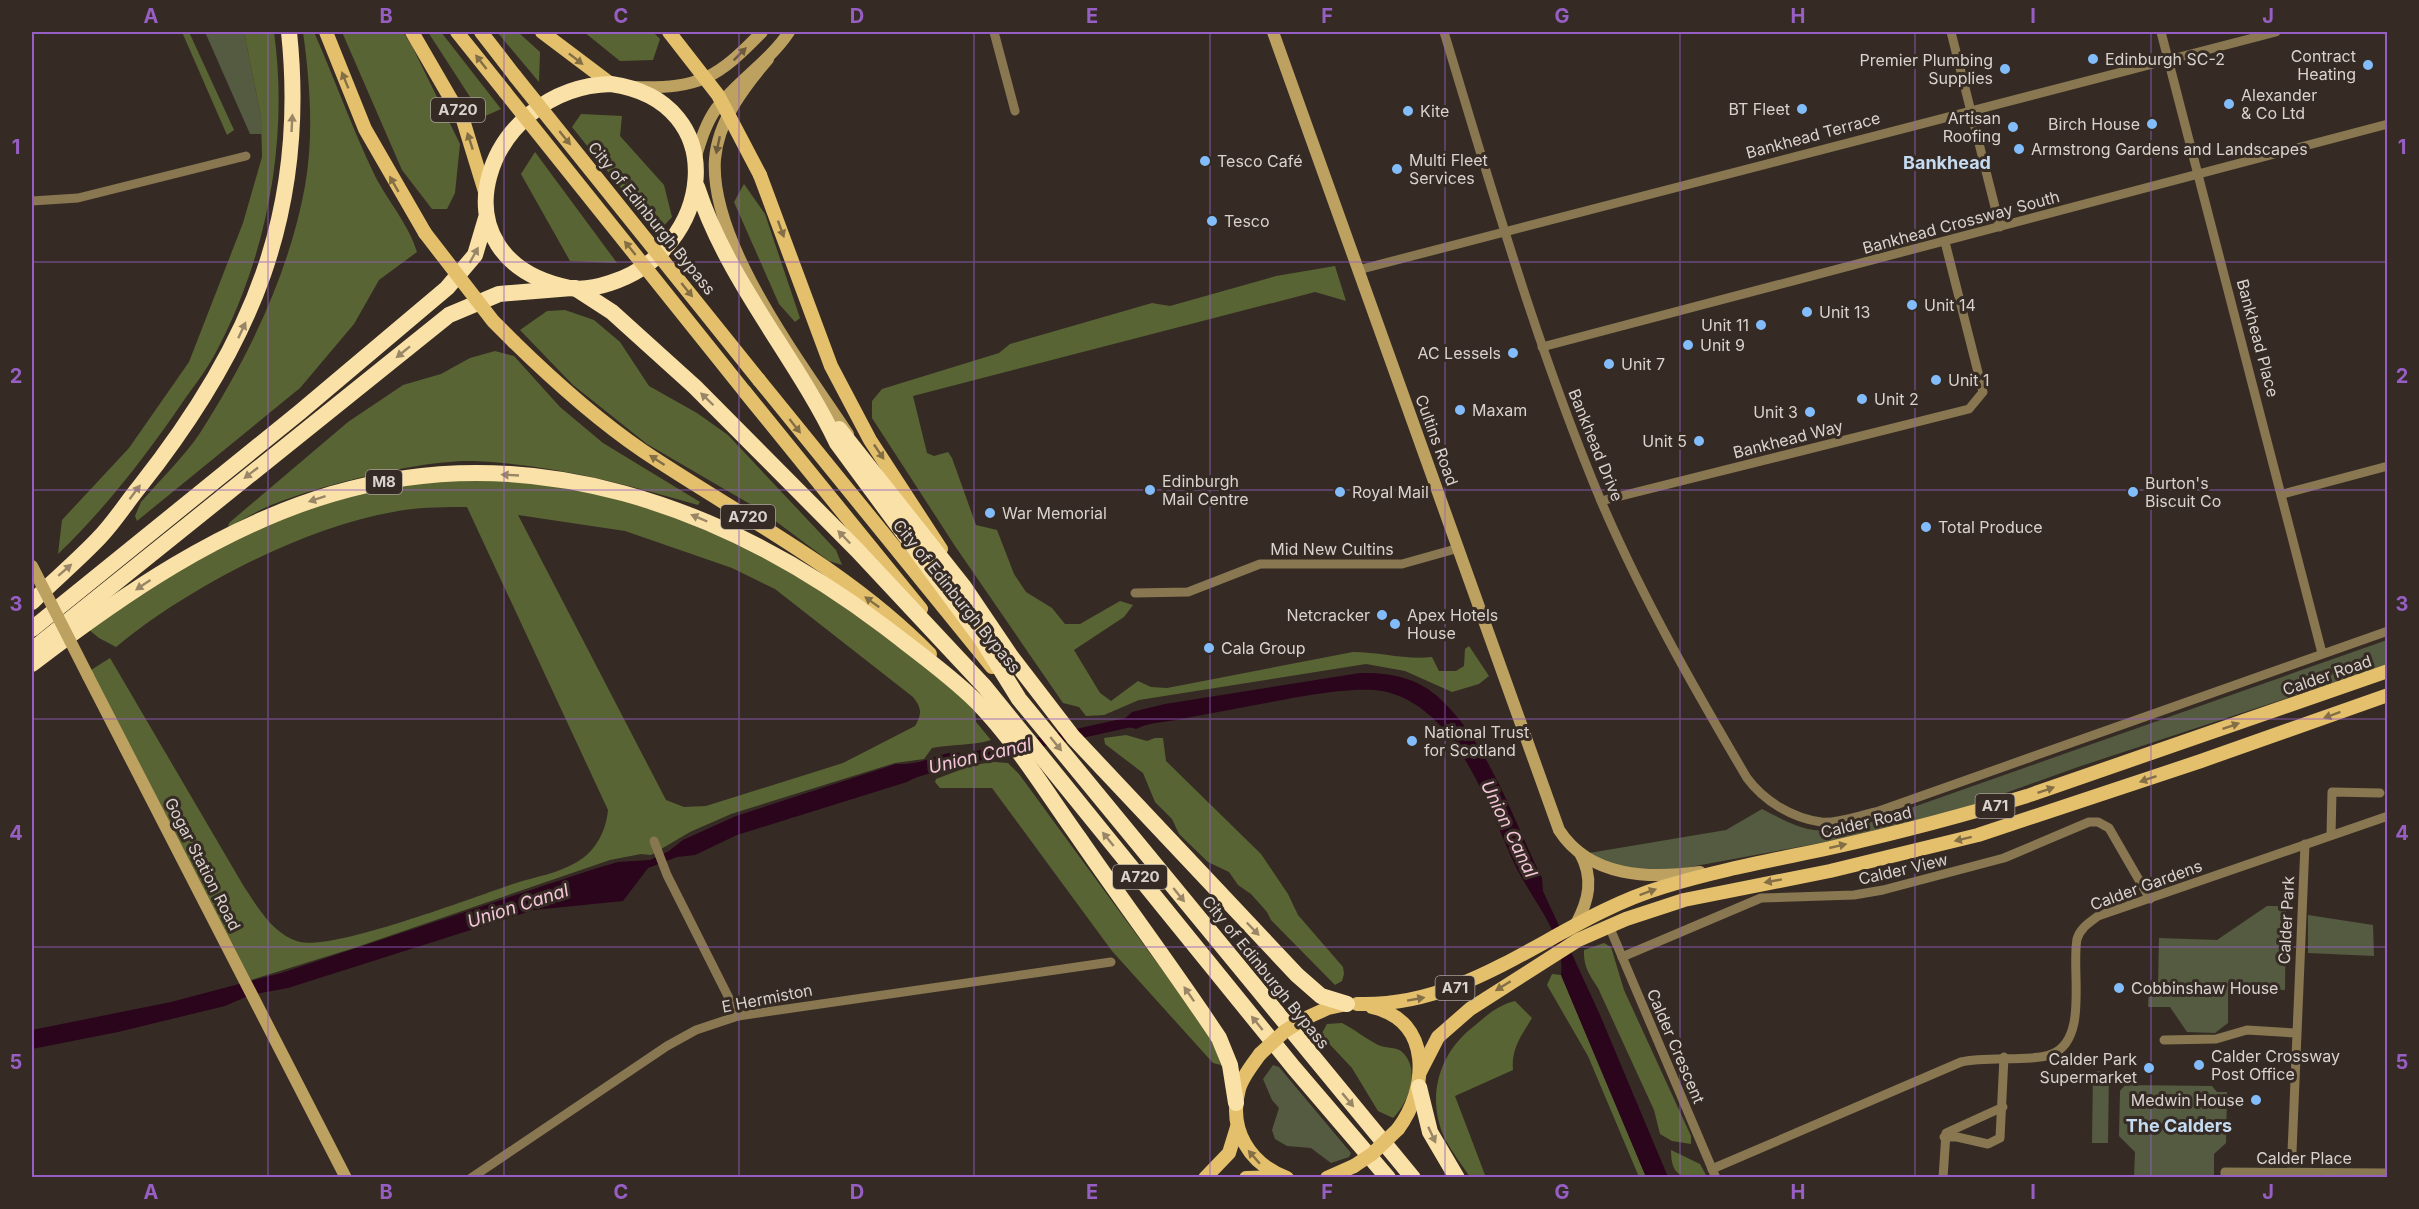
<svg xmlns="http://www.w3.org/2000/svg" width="2419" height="1209" font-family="Inter,sans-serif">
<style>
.green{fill:#545b40}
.forest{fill:#596434;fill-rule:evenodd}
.water{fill:#2b051b}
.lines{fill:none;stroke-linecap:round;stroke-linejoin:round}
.canal{stroke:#2b051b;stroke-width:10}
.street{stroke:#887750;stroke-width:9}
.secondary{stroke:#bca161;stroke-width:12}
.primary{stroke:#e4c06d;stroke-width:14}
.highway{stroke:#fae1a7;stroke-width:16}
.secondary-bridge{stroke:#bca161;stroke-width:12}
.primary-bridge{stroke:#e4c06d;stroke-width:14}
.oneway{fill:#6b5a3c}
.oneway2{fill:#846e45}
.oneway3{fill:#988666}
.grid{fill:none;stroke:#975ec4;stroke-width:1.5;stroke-opacity:0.55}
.poi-dot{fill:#83bcfb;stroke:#352b24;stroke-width:2}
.labels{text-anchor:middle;stroke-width:6;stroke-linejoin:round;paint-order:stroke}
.shield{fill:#352b24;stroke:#a8a09b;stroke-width:1.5}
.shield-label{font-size:15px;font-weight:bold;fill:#d9d2ce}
.poi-label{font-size:16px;fill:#d9d2ce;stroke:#352b24;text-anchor:start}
.street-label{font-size:16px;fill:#d9d2ce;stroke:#352b24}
.neighbourhood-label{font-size:18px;font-weight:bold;fill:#c5dbf2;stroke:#352b24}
.water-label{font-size:18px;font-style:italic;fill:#f6c6dc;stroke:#352b24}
.neatline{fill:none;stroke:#975ec4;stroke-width:2}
.grid-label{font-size:20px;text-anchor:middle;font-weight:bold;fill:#975ec4}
</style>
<rect width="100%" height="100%" fill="#352b24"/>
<g class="green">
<polygon points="205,32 244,32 261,117 262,134 250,134"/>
<path d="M2387,640V665L2078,767L1961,809L1831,841L1668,871H1636L1611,864L1589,853L1726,830L1762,809C1799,828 1809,834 1851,829Z"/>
<polygon points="2267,906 2286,906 2285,990 2228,989 2228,1023 2215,1033 2187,1032 2170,1007 2148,1007 2149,987 2158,987 2159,938 2217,940"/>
<polygon points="2308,915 2373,925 2374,956 2308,953"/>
<polygon points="1273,1065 1279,1067 1351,1153 1349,1157 1331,1163 1311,1148 1287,1146 1275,1139 1272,1130 1279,1108 1272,1100 1263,1079"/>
<polygon points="2093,1071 2109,1072 2108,1143 2092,1143"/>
<polygon points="2125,1085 2212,1086 2217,1092 2227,1092 2226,1143 2214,1154 2214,1177 2134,1177 2135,1152 2119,1136 2120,1091"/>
</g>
<g class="forest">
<polygon points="182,32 189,32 234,130 227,135"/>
<path d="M244,32H274C289,140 267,257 215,354C206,371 193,387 182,403C145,457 105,509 58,554L62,520L129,448L189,362L243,223L262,157L261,117Z"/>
<path d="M303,32H314C335,80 352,128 375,176C388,201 409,225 417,252L379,280L354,324L300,388L137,521L135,516L141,502C160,480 184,457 200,433C248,358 289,274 305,186C314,136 310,82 303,32Z"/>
<polygon points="342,32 403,32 412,46 460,144 455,193 447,209 432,209 402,170"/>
<polygon points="428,32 441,32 501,109 483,117"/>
<polygon points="497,32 518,32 540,52 539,82"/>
<polygon points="584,32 653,32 660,39 653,60 620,61"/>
<polygon points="581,114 622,116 620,136 664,185 672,217 657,233 572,127"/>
<polygon points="535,152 617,263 570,261 521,174"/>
<polygon points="744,184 765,214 800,318 795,322 779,304 734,202"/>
<path d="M1335,266L1346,301L1315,292L913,396L927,453L934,456L948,452L952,458L976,525L997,530L1014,574L1026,592L1052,608L1065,624H1080L1120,601L1133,605L1124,617L1074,650L1100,693L1111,701L1138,681L1151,687L1167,688L1353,652C1380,652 1405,660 1432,657L1439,671H1456L1464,666L1465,649L1469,646L1489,676L1479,684L1452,692L1405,671L1366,664L1139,700L1104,715L1086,716L1079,707L1063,703L955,546L872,418V401L882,389L999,353L1010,344L1152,303L1170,306L1276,276Z"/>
<polygon points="565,310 594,320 620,342 649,386 697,413 728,435 836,550 842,565 829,561 762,511 647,444 573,385 520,330 547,311"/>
<path d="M495,351L514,356L560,407L603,443L700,502L698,505C626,484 550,464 474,461C423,459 316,486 269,506C255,512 242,520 228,527L229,523L348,422L403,385L441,374L470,358Z"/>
<path d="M398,480H564L763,547L975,700L976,722L991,740C971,746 952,744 932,748L924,759L895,763L731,814L690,832L651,855L641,854L610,860L354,948L251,980L91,670L110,658L243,885C257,906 273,935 300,942C336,950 474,897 516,883C535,877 559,873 577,862C596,851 606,831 608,810L467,507C442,507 417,507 393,512C302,528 187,588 116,647L99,638L83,625L227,535ZM518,515L625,531L732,568L775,589L913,697C922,708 922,714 915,726L843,763L706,806L684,807L666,800Z"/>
<polygon points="1126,735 1147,741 1155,738 1163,738 1166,761 1261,854 1288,894 1298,915 1343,967 1344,974 1342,981 1335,985 1271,920 1267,912 1251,894 1238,885 1229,872 1208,862 1179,834 1172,819 1155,802 1143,773 1105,744 1104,738"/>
<polygon points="994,762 1008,763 1019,774 1212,1038 1221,1065 1213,1063 1112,951 992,788 940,788 935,782 936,779 973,765"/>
<path d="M1604,943L1611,947L1624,990L1691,1136V1144L1672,1141L1660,1134L1654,1110L1598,988C1590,976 1583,966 1584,950Z"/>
<polygon points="1552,974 1561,975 1646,1177 1639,1177 1588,1056 1547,985"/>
<path d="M1515,1001L1532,1018C1521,1036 1511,1049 1513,1070L1455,1096L1485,1175L1489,1177H1470C1462,1165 1452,1152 1445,1139C1426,1099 1438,1054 1473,1027C1486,1016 1498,1005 1515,1001Z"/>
<path d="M1342,1023C1354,1029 1368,1040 1378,1045C1385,1048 1395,1047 1401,1051C1422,1068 1408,1104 1393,1118L1378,1111L1352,1068L1321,1035L1327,1024Z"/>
<path d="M1671,1150L1700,1164L1707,1177C1683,1178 1671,1178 1671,1150Z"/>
</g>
<g class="water">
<path d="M1360,673C1387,672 1416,677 1437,696C1489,742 1512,818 1542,878L1543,891L1600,1015L1668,1177H1646L1561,975C1566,935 1531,899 1515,865C1487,805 1456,705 1382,691C1351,686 1293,698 1261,704C1232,709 1204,715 1176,720C1163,722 1148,723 1136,729L1119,724L1132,712L1165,704Z"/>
<path d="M956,752L971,757C950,775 930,769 907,782L766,826L737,835L695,855L677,857L648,868L623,901L534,910L288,988L250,995L225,1006L118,1032L32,1049V1030L171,1002L281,973L591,870L618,862L650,860L669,851L683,840L736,816L896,764C924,765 931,755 956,752Z"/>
</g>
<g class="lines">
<polyline class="canal" points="959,760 1131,722"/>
<g class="street">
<polyline points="994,32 1015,111"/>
<path d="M1444,32C1492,190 1537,348 1601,501C1642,597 1694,688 1747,778C1764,801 1792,818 1821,822C1837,824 1860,815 1876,812L2388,631"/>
<polyline points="1951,32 2000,227"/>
<polyline points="2161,32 2322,653"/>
<polyline points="32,201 78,198 246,156"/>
<polyline points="1358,270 2276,32"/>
<polyline points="1542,347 2388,124"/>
<polyline points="2283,494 2388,466"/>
<polyline points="1601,501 1969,409 1983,392 1945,242"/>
<polyline points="1135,593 1188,592 1260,564 1402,564 1459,548"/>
<polyline points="2331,835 2332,792 2380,793"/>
<polyline points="654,841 667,875 738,1016"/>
<polyline points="1609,926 1716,1178"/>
<polyline points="1622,957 1761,898 1854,895 1883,890 2004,858 2089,822 2098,822 2109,828 2150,899"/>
<polyline points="2164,1040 2216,1039 2247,1030 2295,1033"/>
<polyline points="1944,1137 1957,1137 1988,1144 2000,1138 2004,1057"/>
<polyline points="2292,1152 2305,844"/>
<path d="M1712,1169L1961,1062C1986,1056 2033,1062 2052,1054C2089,1039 2071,971 2077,939C2080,928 2090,922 2098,916L2388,816"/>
<polyline points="471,1178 667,1046 696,1030 738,1016 1111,962"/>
<polyline points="1943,1178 1946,1133 2003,1107"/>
<polyline points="2225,1178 2225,1172 2388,1173"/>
</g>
<g class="secondary">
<path d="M1273,32L1559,830C1590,878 1650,879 1700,872"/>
<path d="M768,59C744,87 718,121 715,159C709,243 802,364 848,434"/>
<path d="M635,87C701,89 718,77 762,32"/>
<path d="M696,156C701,140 706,123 716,109C738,80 769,62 789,32"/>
<polyline points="88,676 346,1178"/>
<path d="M1576,924C1589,900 1594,878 1580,853"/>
</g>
<g class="primary">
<polyline points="326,32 365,129 425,233"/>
<polyline points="412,32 463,120 486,195"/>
<polyline points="457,32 505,92"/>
<polyline points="481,32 515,76"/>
<polyline points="542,32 611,84"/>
<polyline points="760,175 831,366 870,440 941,549"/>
<path d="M514,342C555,382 596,419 643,451C740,516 847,569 930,654"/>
<polyline points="759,380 992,667"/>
<polyline points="745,392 921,609"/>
<path d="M1357,1004C1474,1008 1556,919 1663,887C1718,870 1774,860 1830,848C1896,833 1962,816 2027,796L2388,671"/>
<path d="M1372,1007C1433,1021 1428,1089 1398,1129"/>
<polyline points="1306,1018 1328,1008 1347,1004"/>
<path d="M1260,1054C1253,1064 1242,1077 1239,1089C1228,1129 1249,1164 1287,1178"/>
<polyline points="1420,1072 1438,1037 1470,1009 1578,940 1626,919 1684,900 1830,871 1978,835 2201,761 2388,695"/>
<polyline points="1205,1178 1229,1153 1237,1127"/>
<polyline points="1246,1178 1278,1177"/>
<polyline points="1327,1178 1354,1166"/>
</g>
<g class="highway">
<path d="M611,84C735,102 713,251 610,283C598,287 583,290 570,288C425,259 486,87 611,84Z"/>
<path d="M697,187C728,282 795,355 837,443L983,641L1019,699L1413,1178"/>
<polyline points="575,288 612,312 695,387 857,550 985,687 1294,1068 1388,1178"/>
<polyline points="839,429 964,587 1010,655 1073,737 1297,975 1321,996 1347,1004"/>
<path d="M32,602C53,581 77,561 98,539C114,523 126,503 140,486C251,346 308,212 289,32"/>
<polyline points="32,629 300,412 447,288 475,255 486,218"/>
<polyline points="32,650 449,315 499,294 572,288"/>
<path d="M32,664C123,594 221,527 332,494C531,435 727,507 885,627C916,651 950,675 977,702C1016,742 1046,792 1079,838C1125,905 1174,970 1219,1038L1230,1065L1236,1103"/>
<polyline points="1419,1087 1430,1132 1457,1178"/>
</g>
<polyline class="secondary-bridge" points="32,566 88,676"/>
<g class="primary-bridge">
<polyline points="669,32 718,95 760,175"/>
<polyline points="515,76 759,380"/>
<polyline points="505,92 745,392"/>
<polyline points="425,233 493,321 514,342"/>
<polyline points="1260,1054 1285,1031 1306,1018"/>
<polyline points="1354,1166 1372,1154 1398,1129"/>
</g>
</g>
<defs><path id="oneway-solid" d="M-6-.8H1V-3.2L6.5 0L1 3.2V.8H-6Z" transform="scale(1.5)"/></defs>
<g class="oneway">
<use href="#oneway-solid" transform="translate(740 54) rotate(-45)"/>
<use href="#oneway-solid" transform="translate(718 145) rotate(102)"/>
</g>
<g class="oneway2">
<use href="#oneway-solid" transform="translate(576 59) rotate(38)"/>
<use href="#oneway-solid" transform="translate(481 62) rotate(-128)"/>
<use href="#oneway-solid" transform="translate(345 80) rotate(-112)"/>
<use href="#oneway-solid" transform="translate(565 138) rotate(51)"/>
<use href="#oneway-solid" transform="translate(470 141) rotate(-108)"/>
<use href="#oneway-solid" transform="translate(394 184) rotate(-120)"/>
<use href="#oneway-solid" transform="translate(781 229) rotate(70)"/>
<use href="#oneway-solid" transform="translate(630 248) rotate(-129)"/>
<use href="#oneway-solid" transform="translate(687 290) rotate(51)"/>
<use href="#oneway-solid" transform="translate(795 426) rotate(52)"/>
<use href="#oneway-solid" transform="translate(879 452) rotate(56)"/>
<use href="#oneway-solid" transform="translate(657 460) rotate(-147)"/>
<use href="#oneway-solid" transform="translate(872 602) rotate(-144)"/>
<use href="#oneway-solid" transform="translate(2332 715) rotate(160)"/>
<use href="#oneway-solid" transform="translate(2231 726) rotate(-19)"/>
<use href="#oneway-solid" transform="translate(2148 779) rotate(161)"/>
<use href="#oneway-solid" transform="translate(2046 790) rotate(-19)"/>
<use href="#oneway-solid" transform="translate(1963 839) rotate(166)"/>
<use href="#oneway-solid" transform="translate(1838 846) rotate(-13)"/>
<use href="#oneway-solid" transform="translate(1773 881) rotate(170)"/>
<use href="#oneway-solid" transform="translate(1648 892) rotate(-20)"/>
<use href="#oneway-solid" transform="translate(1503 986) rotate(148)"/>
<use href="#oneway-solid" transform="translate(1416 999) rotate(-10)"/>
<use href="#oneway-solid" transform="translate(1254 1157) rotate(-131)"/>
</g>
<g class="oneway3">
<use href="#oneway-solid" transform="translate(292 123) rotate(-87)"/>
<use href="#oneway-solid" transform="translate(474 255) rotate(-61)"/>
<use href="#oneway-solid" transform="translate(242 330) rotate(-65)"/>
<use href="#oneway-solid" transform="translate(403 352) rotate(141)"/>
<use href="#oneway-solid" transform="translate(707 399) rotate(-136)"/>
<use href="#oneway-solid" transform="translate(251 473) rotate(142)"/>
<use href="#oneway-solid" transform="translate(510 475) rotate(-177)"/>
<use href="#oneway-solid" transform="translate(135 492) rotate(-53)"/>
<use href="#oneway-solid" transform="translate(317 499) rotate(162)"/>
<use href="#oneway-solid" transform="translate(699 518) rotate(-157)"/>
<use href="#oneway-solid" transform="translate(844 537) rotate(-134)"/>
<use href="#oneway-solid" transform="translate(65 570) rotate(-41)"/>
<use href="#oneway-solid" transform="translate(143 585) rotate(146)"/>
<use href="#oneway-solid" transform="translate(1056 744) rotate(51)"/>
<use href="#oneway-solid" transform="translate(1108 839) rotate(-129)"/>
<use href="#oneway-solid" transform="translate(1179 895) rotate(51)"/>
<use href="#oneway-solid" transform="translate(1253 929) rotate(46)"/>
<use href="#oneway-solid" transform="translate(1189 994) rotate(-125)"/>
<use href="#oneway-solid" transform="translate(1257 1023) rotate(-129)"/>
<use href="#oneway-solid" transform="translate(1348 1100) rotate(50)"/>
<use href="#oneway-solid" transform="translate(1432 1135) rotate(65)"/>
</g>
<path class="grid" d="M268,32V1178M504,32V1178M739,32V1178M974,32V1178M1210,32V1178M1445,32V1178M1680,32V1178M1915,32V1178M2151,32V1178M32,262H2388M32,490H2388M32,719H2388M32,947H2388"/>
<g class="poi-dot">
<circle cx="2093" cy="59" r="6"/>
<circle cx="2368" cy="65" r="6"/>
<circle cx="2005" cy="69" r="6"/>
<circle cx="2229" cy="104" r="6"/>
<circle cx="1802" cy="109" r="6"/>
<circle cx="1408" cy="111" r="6"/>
<circle cx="2152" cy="124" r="6"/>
<circle cx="2013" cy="127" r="6"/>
<circle cx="2019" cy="149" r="6"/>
<circle cx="1205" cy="161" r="6"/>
<circle cx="1397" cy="169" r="6"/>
<circle cx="1212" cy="221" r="6"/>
<circle cx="1912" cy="305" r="6"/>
<circle cx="1807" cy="312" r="6"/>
<circle cx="1761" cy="325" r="6"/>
<circle cx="1688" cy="345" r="6"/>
<circle cx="1513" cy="353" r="6"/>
<circle cx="1609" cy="364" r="6"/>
<circle cx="1936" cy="380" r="6"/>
<circle cx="1862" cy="399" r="6"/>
<circle cx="1460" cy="410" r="6"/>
<circle cx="1810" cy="412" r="6"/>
<circle cx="1699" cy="441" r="6"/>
<circle cx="1150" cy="490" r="6"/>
<circle cx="1340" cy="492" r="6"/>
<circle cx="2133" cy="492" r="6"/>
<circle cx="990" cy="513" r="6"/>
<circle cx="1926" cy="527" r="6"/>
<circle cx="1382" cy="615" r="6"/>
<circle cx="1395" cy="624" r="6"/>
<circle cx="1209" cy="648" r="6"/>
<circle cx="1412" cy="741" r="6"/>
<circle cx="2119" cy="988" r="6"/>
<circle cx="2199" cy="1065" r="6"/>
<circle cx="2149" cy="1068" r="6"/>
<circle cx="2256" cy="1100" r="6"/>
</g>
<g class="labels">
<g class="shield">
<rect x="431" y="98" width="54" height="24" rx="4.5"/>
<rect x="366" y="470" width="36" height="24" rx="4.5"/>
<rect x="721" y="505" width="54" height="24" rx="4.5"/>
<rect x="1975.5" y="794" width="39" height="24" rx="4.5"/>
<rect x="1113" y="865" width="54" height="24" rx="4.5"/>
<rect x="1435.5" y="976" width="39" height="24" rx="4.5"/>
</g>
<g class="shield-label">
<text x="458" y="115">A720</text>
<text x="384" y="487">M8</text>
<text x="748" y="522">A720</text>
<text x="1995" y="811">A71</text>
<text x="1140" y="882">A720</text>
<text x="1455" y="993">A71</text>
</g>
<g class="poi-label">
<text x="2356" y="62" text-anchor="end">Contract<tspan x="2356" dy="18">Heating</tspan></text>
<text x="2105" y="65">Edinburgh SC-2</text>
<text x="1993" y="66" text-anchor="end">Premier Plumbing<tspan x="1993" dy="18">Supplies</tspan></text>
<text x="2241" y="101">Alexander<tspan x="2241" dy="18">&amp; Co Ltd</tspan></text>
<text x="1790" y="115" text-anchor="end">BT Fleet</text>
<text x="1420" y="117">Kite</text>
<text x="2001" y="124" text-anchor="end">Artisan<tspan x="2001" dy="18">Roofing</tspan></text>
<text x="2140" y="130" text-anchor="end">Birch House</text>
<text x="2031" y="155">Armstrong Gardens and Landscapes</text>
<text x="1409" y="166">Multi Fleet<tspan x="1409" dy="18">Services</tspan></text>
<text x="1217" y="167">Tesco Café</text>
<text x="1224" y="227">Tesco</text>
<text x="1924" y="311">Unit 14</text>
<text x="1819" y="318">Unit 13</text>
<text x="1749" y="331" text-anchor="end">Unit 11</text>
<text x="1700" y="351">Unit 9</text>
<text x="1501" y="359" text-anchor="end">AC Lessels</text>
<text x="1621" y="370">Unit 7</text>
<text x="1948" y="386">Unit 1</text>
<text x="1874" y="405">Unit 2</text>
<text x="1472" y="416">Maxam</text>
<text x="1798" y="418" text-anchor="end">Unit 3</text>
<text x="1687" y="447" text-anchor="end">Unit 5</text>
<text x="1162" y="487">Edinburgh<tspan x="1162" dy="18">Mail Centre</tspan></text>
<text x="2145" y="489">Burton's<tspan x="2145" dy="18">Biscuit Co</tspan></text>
<text x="1352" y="498">Royal Mail</text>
<text x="1002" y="519">War Memorial</text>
<text x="1938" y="533">Total Produce</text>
<text x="1370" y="621" text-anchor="end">Netcracker</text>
<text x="1407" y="621">Apex Hotels<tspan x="1407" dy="18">House</tspan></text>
<text x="1221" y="654">Cala Group</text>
<text x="1424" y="738">National Trust<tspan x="1424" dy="18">for Scotland</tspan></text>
<text x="2131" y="994">Cobbinshaw House</text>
<text x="2211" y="1062">Calder Crossway<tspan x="2211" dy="18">Post Office</tspan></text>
<text x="2137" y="1065" text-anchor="end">Calder Park<tspan x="2137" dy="18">Supermarket</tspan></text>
<text x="2244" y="1106" text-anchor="end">Medwin House</text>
</g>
<g class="street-label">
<text transform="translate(1813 135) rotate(-15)" y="6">Bankhead Terrace</text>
<text transform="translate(652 218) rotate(51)" y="6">City of Edinburgh Bypass</text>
<text transform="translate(1961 222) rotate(-15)" y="6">Bankhead Crossway South</text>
<text transform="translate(2258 338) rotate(75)" y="6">Bankhead Place</text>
<text transform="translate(1788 439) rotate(-14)" y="6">Bankhead Way</text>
<text transform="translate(1437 440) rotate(70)" y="6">Cultins Road</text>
<text transform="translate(1596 445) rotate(68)" y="6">Bankhead Drive</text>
<text x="1332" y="555">Mid New Cultins</text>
<text transform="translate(957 596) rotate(51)" y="6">City of Edinburgh Bypass</text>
<text transform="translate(2327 675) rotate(-19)" y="6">Calder Road</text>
<text transform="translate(1866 822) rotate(-13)" y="6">Calder Road</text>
<text transform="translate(203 864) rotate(63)" y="6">Gogar Station Road</text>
<text transform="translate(1903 869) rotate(-13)" y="6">Calder View</text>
<text transform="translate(2146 885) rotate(-20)" y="6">Calder Gardens</text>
<text transform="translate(2286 920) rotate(-87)" y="6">Calder Park</text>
<text transform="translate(1266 972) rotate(51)" y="6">City of Edinburgh Bypass</text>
<text transform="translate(767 998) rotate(-11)" y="6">E Hermiston</text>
<text transform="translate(1676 1046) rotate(67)" y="6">Calder Crescent</text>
<text x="2304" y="1164">Calder Place</text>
</g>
<g class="neighbourhood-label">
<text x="1947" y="169">Bankhead</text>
<text x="2179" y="1132">The Calders</text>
</g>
<g class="water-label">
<text transform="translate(980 756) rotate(-13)" y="6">Union Canal</text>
<text transform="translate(1509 829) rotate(64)" y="6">Union Canal</text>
<text transform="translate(518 906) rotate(-18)" y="6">Union Canal</text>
</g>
</g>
<rect width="2419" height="1209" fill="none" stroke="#352b24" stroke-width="66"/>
<rect x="33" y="33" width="2353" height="1143" class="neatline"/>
<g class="grid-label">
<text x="151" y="23">A</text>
<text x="386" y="23">B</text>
<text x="621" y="23">C</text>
<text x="857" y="23">D</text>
<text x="1092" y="23">E</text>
<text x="1327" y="23">F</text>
<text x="1562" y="23">G</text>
<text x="1798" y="23">H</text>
<text x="2033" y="23">I</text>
<text x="2268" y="23">J</text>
<text x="16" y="154">1</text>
<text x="2402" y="154">1</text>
<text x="16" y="383">2</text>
<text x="2402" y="383">2</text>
<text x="16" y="611">3</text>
<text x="2402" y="611">3</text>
<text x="16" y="840">4</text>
<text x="2402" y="840">4</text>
<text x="16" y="1069">5</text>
<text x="2402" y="1069">5</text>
<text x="151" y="1199">A</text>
<text x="386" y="1199">B</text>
<text x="621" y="1199">C</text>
<text x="857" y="1199">D</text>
<text x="1092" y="1199">E</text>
<text x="1327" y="1199">F</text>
<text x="1562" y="1199">G</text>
<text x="1798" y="1199">H</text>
<text x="2033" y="1199">I</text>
<text x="2268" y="1199">J</text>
</g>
</svg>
